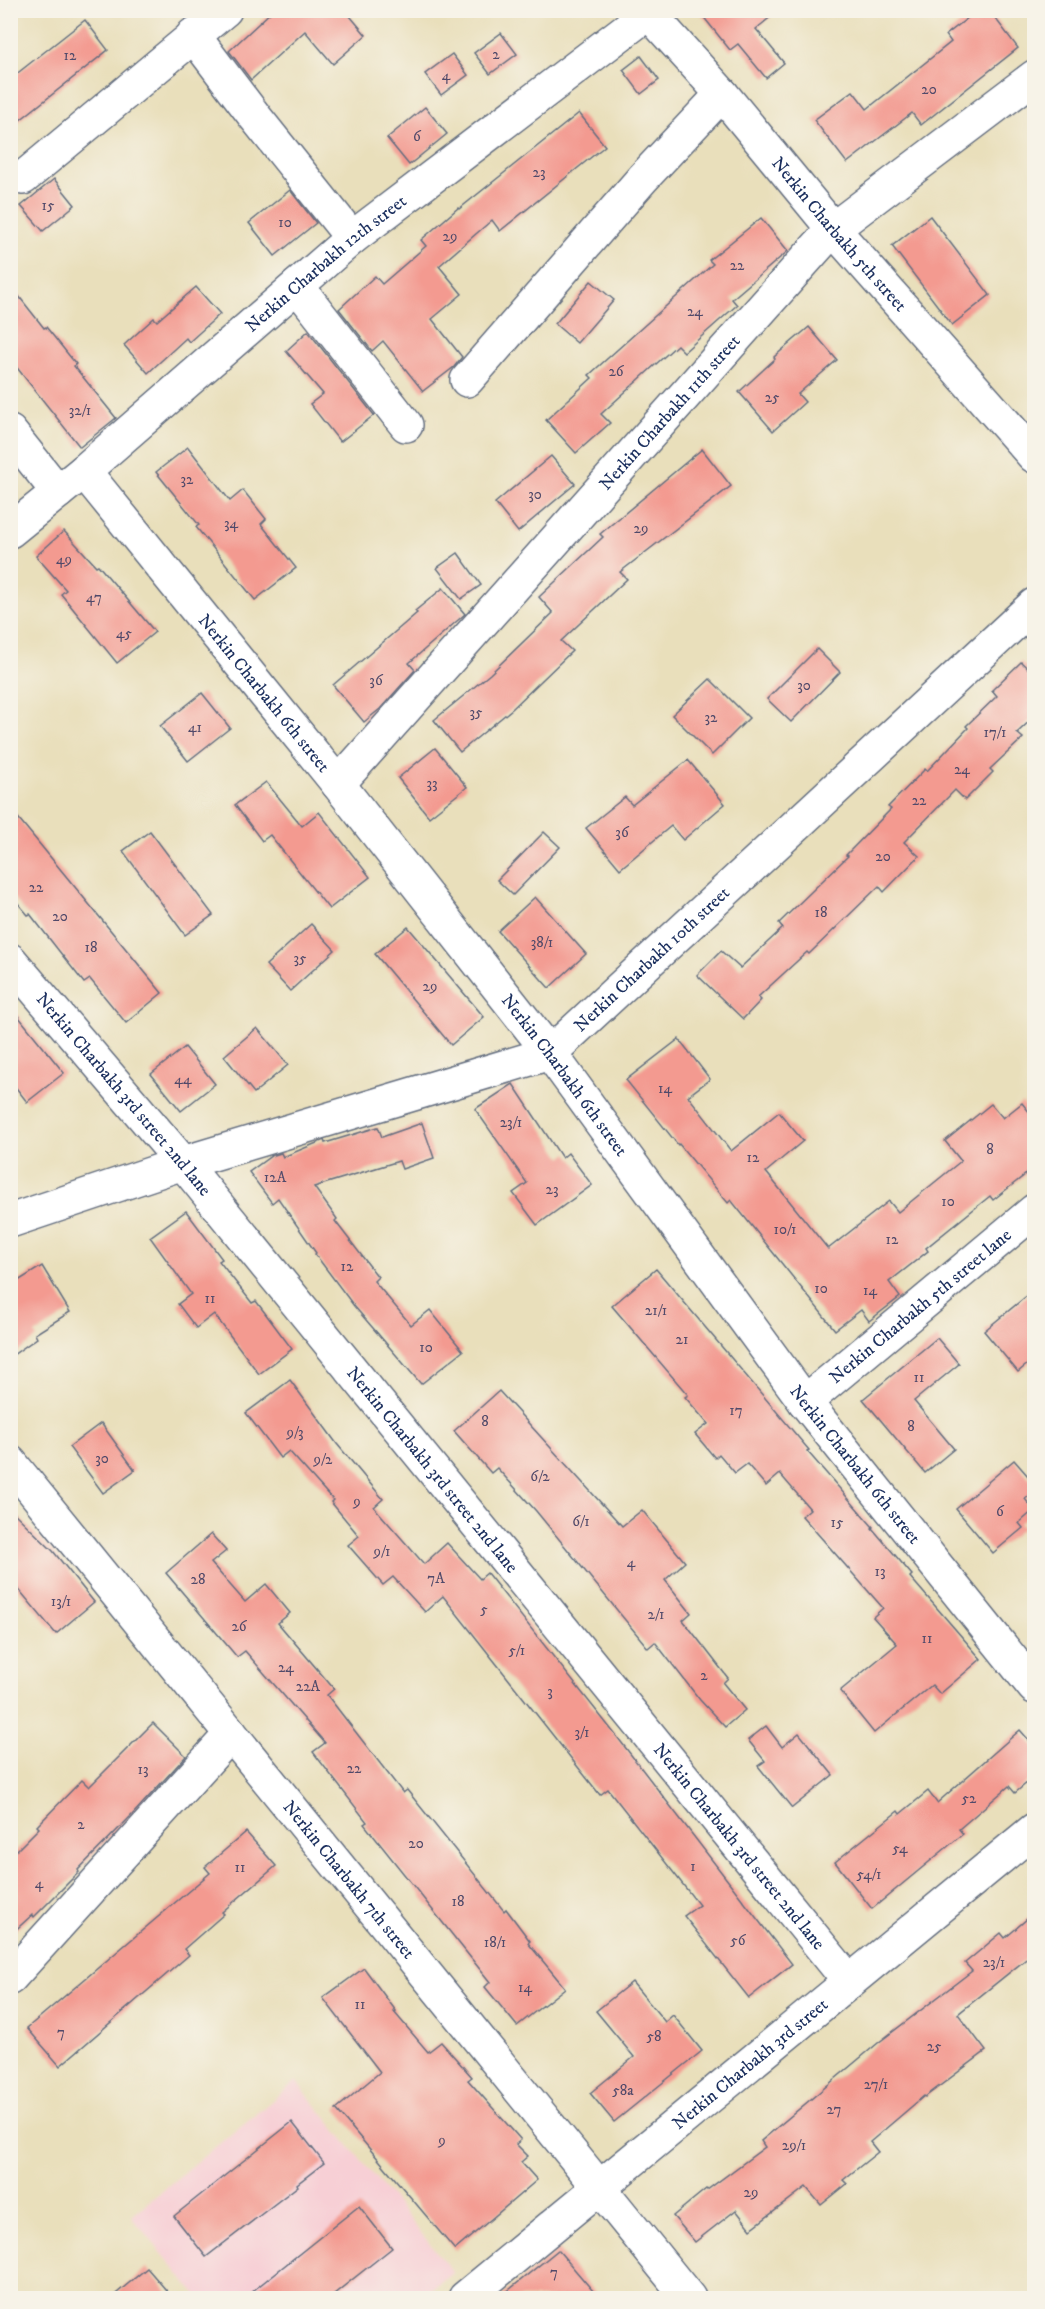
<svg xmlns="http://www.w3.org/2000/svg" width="1045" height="2309" font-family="'IM FELL DW Pica',serif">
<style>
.built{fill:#f7cfd5}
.building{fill:#f39a90}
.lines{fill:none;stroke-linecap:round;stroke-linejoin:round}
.minor-casing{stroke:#636d7f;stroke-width:36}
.minor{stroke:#fff;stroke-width:33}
.labels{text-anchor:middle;stroke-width:4.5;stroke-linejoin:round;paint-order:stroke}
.number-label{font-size:15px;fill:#514a6a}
.street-label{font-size:18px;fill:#1b2f5e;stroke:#f7f3e8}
</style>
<rect width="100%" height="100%" fill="#f7f3e8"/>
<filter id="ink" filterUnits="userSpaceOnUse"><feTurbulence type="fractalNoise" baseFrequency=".0167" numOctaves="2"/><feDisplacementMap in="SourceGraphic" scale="12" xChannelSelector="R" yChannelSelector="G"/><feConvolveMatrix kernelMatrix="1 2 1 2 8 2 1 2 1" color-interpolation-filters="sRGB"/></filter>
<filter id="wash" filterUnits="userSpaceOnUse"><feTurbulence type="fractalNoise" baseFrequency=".008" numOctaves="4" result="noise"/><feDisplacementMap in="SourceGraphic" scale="24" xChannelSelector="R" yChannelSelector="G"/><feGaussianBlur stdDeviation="1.35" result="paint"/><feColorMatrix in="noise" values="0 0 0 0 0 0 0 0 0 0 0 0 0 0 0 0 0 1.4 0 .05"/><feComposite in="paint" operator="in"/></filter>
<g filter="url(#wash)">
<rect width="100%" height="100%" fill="#e9dfbb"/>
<polygon class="built" points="296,2081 453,2272 420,2298 199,2298 131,2216"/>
<g id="blocks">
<g class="building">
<polygon points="273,10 345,10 366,35 333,64 305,31 251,80 229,51"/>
<polygon points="698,10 779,10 756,29 784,63 766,78 738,44 730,50"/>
<polygon points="978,10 989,10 1018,48 921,125 912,113 847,163 814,120 853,91 867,109 951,42 946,35"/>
<polygon points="85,20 108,50 10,128 10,79"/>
<polygon points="501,33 517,54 490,74 474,53"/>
<polygon points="452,54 468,75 441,95 425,74"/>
<polygon points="641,56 659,80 641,94 623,70"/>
<polygon points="425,107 447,134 409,165 387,138"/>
<polygon points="579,113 605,146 500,231 492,220 439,266 462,294 432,319 462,357 454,367 423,391 383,341 372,351 339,309 375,276 382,284 426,246 421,240 458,208 459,209"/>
<polygon points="54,179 75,205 43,231 21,206"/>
<polygon points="290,190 316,223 275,256 249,223"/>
<polygon points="930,216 990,295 952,325 892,246"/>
<polygon points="761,218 788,251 732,299 737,305 684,352 677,345 601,414 610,423 576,453 546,420 592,378 589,375 713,264 709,260"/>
<polygon points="591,281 614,300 577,343 555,324"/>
<polygon points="10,285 44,328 46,327 76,364 74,366 116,418 80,447 10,359"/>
<polygon points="196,287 220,314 189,342 186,338 148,373 124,345 154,318 157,321"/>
<polygon points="809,327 837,360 798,394 805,402 773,431 739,392 775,359 774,357"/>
<polygon points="308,331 374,415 340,442 310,404 323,394 286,351"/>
<polygon points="188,447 230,501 243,490 266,519 261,524 296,568 255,600 196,527 199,525 156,472"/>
<polygon points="702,449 731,486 620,572 627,579 561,641 572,651 512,709 460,752 434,720 490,674 553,613 539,597 603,537 600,534"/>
<polygon points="551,456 575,484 518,532 495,503"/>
<polygon points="64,531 96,566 98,565 155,632 117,663 61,594 66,590 36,556"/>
<polygon points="458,553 481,585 461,599 437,568"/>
<polygon points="443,588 465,614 409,663 415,670 380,709 364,722 333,685 417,613 415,611"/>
<polygon points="817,649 840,672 791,722 767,699"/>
<polygon points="1021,662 1035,675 1035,716 1017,733 1023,738 990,769 993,772 965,800 955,790 904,842 919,856 884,892 879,886 809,954 807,952 758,997 761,1000 743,1019 697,975 721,951 740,968 783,928 779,923 848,856 846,855 891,809 888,807 925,769 927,771 968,728 966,726 997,696 992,690"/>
<polygon points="710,679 749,718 712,755 672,715"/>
<polygon points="202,693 230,728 188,761 160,726"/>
<polygon points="435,748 467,787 429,817 398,778"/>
<polygon points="688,760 725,804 683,840 671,826 620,869 586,828 625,797 632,805"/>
<polygon points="266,782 302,826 319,812 370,877 329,909 270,835 262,841 235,805"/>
<polygon points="10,808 162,993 126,1023 90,979 84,983 30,914 28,915 10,894"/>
<polygon points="150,831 213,915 185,935 123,851"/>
<polygon points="544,832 560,847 513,895 497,880"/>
<polygon points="535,897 586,954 549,988 498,931"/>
<polygon points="311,924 335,950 290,991 266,965"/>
<polygon points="408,927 484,1017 451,1045 375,954"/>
<polygon points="10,1006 64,1073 27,1102 10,1080"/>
<polygon points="257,1028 288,1065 254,1093 224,1056"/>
<polygon points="679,1039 710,1079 688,1096 731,1151 779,1112 803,1141 766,1172 828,1249 889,1201 898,1212 961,1161 945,1141 991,1104 1003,1118 1022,1103 1035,1119 1035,1167 993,1200 990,1196 926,1248 928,1251 889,1282 900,1297 869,1321 861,1310 835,1330 731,1200 728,1203 679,1144 678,1145 626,1080"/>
<polygon points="185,1047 215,1084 181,1111 151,1074"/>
<polygon points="513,1084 562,1158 568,1153 592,1185 537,1225 513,1193 527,1183 475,1109"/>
<polygon points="422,1123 434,1158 402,1169 399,1161 314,1187 337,1219 335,1221 378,1277 374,1281 411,1325 430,1310 463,1351 421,1384 354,1306 315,1254 316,1253 278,1198 272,1203 249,1172 271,1156 281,1153 283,1157 324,1140 325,1143 378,1127 382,1137"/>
<polygon points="186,1211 222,1259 219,1261 252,1303 256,1301 292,1349 259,1374 214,1314 196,1328 178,1304 191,1294 150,1237"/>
<polygon points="42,1266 70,1312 35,1334 37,1338 10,1357 10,1286"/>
<polygon points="656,1269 809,1450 807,1451 873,1527 872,1528 912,1575 910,1577 981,1659 940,1694 932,1685 874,1733 840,1691 897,1644 873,1617 883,1608 802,1516 810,1509 780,1474 766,1486 747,1464 735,1473 719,1454 715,1458 695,1434 708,1424 685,1397 688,1395 612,1306"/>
<polygon points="1035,1289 1035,1358 1018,1372 984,1331"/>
<polygon points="937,1338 959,1364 914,1401 954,1449 925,1473 863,1399"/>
<polygon points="290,1380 337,1444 383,1499 374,1507 424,1564 447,1543 480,1579 487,1573 618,1738 792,1964 749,1998 684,1916 699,1905 608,1789 600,1795 443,1596 425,1612 393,1577 383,1585 348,1545 359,1536 331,1502 333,1500 289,1451 280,1458 246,1413"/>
<polygon points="499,1391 622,1526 642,1510 685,1562 665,1580 691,1613 683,1620 728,1678 723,1683 745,1710 725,1727 700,1700 655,1642 648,1648 536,1511 497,1468 491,1473 454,1431"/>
<polygon points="101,1423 135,1470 103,1493 69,1447"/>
<polygon points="1014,1460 1035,1484 1035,1492 1025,1499 1034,1510 1019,1523 1023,1528 993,1553 956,1509"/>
<polygon points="10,1509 53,1551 94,1602 56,1634 10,1579"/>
<polygon points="211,1534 226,1551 211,1563 245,1602 266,1584 290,1613 278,1623 334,1689 327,1695 403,1793 407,1790 504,1911 506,1909 530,1941 528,1943 565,1988 517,2026 485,1987 490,1982 364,1824 367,1822 313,1752 325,1743 245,1651 237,1657 166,1573"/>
<polygon points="153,1723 186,1756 132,1815 78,1870 79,1872 34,1917 32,1915 10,1935 10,1857 39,1828 37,1826 82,1780 89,1787"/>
<polygon points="766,1726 782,1747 799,1733 833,1775 792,1808 758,1766 765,1761 748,1740"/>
<polygon points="1020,1730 1035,1747 1035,1776 1015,1793 1009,1786 959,1829 963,1834 872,1909 835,1862 898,1811 900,1814 928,1791 937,1803"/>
<polygon points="246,1832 276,1866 222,1912 224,1914 184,1949 189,1955 60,2066 27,2028 210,1873 205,1867"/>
<polygon points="1035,1912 1035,1952 958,2014 986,2051 925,2097 924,2096 870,2142 878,2152 843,2180 847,2184 821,2205 806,2187 751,2229 736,2210 695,2242 673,2216 706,2189 707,2190 765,2147 761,2141 878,2043 972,1971 965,1963 1001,1933 1005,1938"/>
<polygon points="364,1968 396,2011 394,2012 428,2052 441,2042 472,2077 468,2080 521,2140 516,2144 528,2156 521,2162 537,2180 455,2250 336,2109 380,2072 323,1998"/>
<polygon points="632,1982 665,2022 673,2015 702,2051 614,2122 590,2093 634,2057 596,2011"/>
<polygon points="292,2122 324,2163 297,2184 298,2186 206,2257 174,2216"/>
<polygon points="359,2206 392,2248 329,2298 244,2298"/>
<polygon points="558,2250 599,2298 499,2298"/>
<polygon points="147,2268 173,2298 111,2298"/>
</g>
</g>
</g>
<g filter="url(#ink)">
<use href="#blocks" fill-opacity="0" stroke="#636d7f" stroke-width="1.5"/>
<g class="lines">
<g class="minor-casing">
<g id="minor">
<path id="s1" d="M646,10L722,94L833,229L1034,456"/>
<polyline points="193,35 256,118 352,238"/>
<polyline points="23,178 225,10"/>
<polyline points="297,286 406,425"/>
<polyline points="467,380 643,178 722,94"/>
<polyline points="10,432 58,492"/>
<path id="s2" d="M84,471L338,784L550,1053L805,1402L1034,1687"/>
<path id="s3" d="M10,531L84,471L352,238L652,10"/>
<path id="s4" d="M338,784L833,229L1034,77"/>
<path id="s5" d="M10,960L183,1163L849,1981"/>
<path id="s6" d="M10,1221L183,1163L550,1053L1034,605"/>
<path id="s7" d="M805,1402L1034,1211"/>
<path id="s8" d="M10,1462L689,2298"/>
<polyline points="10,1978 231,1734"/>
<path id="s9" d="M465,2298L1034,1830"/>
</g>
</g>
<use href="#minor" class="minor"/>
</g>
</g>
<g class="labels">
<g class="number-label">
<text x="496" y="59">2</text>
<text x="70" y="60">12</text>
<text x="446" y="80">4</text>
<text x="929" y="94">20</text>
<text x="417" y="141">6</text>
<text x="539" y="177">23</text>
<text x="48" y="210">15</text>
<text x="285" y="227">10</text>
<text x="450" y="241">29</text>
<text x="737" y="270">22</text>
<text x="695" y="316">24</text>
<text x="616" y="376">26</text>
<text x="772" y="402">25</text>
<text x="80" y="415">32/1</text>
<text x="187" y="484">32</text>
<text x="535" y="499">30</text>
<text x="231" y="528">34</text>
<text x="641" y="533">29</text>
<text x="64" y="564">49</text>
<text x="94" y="602">47</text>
<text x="124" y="638">45</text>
<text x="376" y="685">36</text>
<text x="804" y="690">30</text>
<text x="476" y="717">35</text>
<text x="711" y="722">32</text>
<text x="195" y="732">41</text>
<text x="995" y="737">17/1</text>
<text x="962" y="774">24</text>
<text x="432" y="788">33</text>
<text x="919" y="805">22</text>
<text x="622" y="837">36</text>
<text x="883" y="861">20</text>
<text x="36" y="892">22</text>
<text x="821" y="917">18</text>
<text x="60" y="921">20</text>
<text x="542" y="947">38/1</text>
<text x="91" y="952">18</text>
<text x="300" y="963">35</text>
<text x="430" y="991">29</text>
<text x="183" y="1084">44</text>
<text x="665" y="1093">14</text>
<text x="511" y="1127">23/1</text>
<text x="990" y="1154">8</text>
<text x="753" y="1162">12</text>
<text x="275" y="1182">12A</text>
<text x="552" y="1194">23</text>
<text x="948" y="1206">10</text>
<text x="785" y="1234">10/1</text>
<text x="892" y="1244">12</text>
<text x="347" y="1271">12</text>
<text x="821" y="1293">10</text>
<text x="870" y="1295">14</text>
<text x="210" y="1303">11</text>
<text x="656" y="1315">21/1</text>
<text x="682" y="1344">21</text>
<text x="426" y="1352">10</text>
<text x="919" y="1382">11</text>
<text x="736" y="1415">17</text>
<text x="485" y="1426">8</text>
<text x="911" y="1431">8</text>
<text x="295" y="1437">9/3</text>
<text x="102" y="1463">30</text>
<text x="323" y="1464">9/2</text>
<text x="540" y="1481">6/2</text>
<text x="357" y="1506">9</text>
<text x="1000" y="1516">6</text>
<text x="581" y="1526">6/1</text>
<text x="837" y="1527">15</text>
<text x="382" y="1556">9/1</text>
<text x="631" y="1567">4</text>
<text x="880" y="1576">13</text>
<text x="436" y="1583">7A</text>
<text x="198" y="1584">28</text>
<text x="61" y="1606">13/1</text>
<text x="484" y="1614">5</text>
<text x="656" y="1619">2/1</text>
<text x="239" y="1631">26</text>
<text x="927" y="1643">11</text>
<text x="517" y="1655">5/1</text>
<text x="286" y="1672">24</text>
<text x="704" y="1680">2</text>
<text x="308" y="1691">22A</text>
<text x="550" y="1696">3</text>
<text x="582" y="1737">3/1</text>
<text x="354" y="1773">22</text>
<text x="143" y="1774">13</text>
<text x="969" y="1803">52</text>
<text x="81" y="1829">2</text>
<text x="416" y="1848">20</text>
<text x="900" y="1853">54</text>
<text x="693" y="1871">1</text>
<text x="240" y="1872">11</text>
<text x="869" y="1879">54/1</text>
<text x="39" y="1888">4</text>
<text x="458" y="1906">18</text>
<text x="738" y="1945">56</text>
<text x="495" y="1947">18/1</text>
<text x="994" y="1967">23/1</text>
<text x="525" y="1992">14</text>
<text x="360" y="2009">11</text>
<text x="61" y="2037">7</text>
<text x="654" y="2041">58</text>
<text x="934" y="2051">25</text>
<text x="876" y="2089">27/1</text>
<text x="623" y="2095">58a</text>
<text x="834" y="2114">27</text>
<text x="442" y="2145">9</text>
<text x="794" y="2150">29/1</text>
<text x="751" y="2197">29</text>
<text x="554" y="2277">7</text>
</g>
<g class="street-label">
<text dy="6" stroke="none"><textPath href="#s1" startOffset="296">Nerkin Charbakh 5th street</textPath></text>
<text dy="6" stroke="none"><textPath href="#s3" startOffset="414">Nerkin Charbakh 12th street</textPath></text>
<text dy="6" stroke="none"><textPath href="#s4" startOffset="498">Nerkin Charbakh 11th street</textPath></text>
<text dy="6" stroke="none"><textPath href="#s2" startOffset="286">Nerkin Charbakh 6th street</textPath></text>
<text dy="6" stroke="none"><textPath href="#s6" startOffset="704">Nerkin Charbakh 10th street</textPath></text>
<text dy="6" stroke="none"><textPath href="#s2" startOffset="772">Nerkin Charbakh 6th street</textPath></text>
<text dy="6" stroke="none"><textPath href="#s5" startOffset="176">Nerkin Charbakh 3rd street 2nd lane</textPath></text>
<text dy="6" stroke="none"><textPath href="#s7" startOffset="150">Nerkin Charbakh 5th street lane</textPath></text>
<text dy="6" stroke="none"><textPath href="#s2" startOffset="1258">Nerkin Charbakh 6th street</textPath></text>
<text dy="6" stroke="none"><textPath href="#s5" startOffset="662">Nerkin Charbakh 3rd street 2nd lane</textPath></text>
<text dy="6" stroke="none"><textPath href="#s5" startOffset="1148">Nerkin Charbakh 3rd street 2nd lane</textPath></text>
<text dy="6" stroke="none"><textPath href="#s8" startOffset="538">Nerkin Charbakh 7th street</textPath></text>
<text dy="6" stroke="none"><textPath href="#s9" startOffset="369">Nerkin Charbakh 3rd street</textPath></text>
</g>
</g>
<rect width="1045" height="2309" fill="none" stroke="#f7f3e8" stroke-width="36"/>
</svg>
